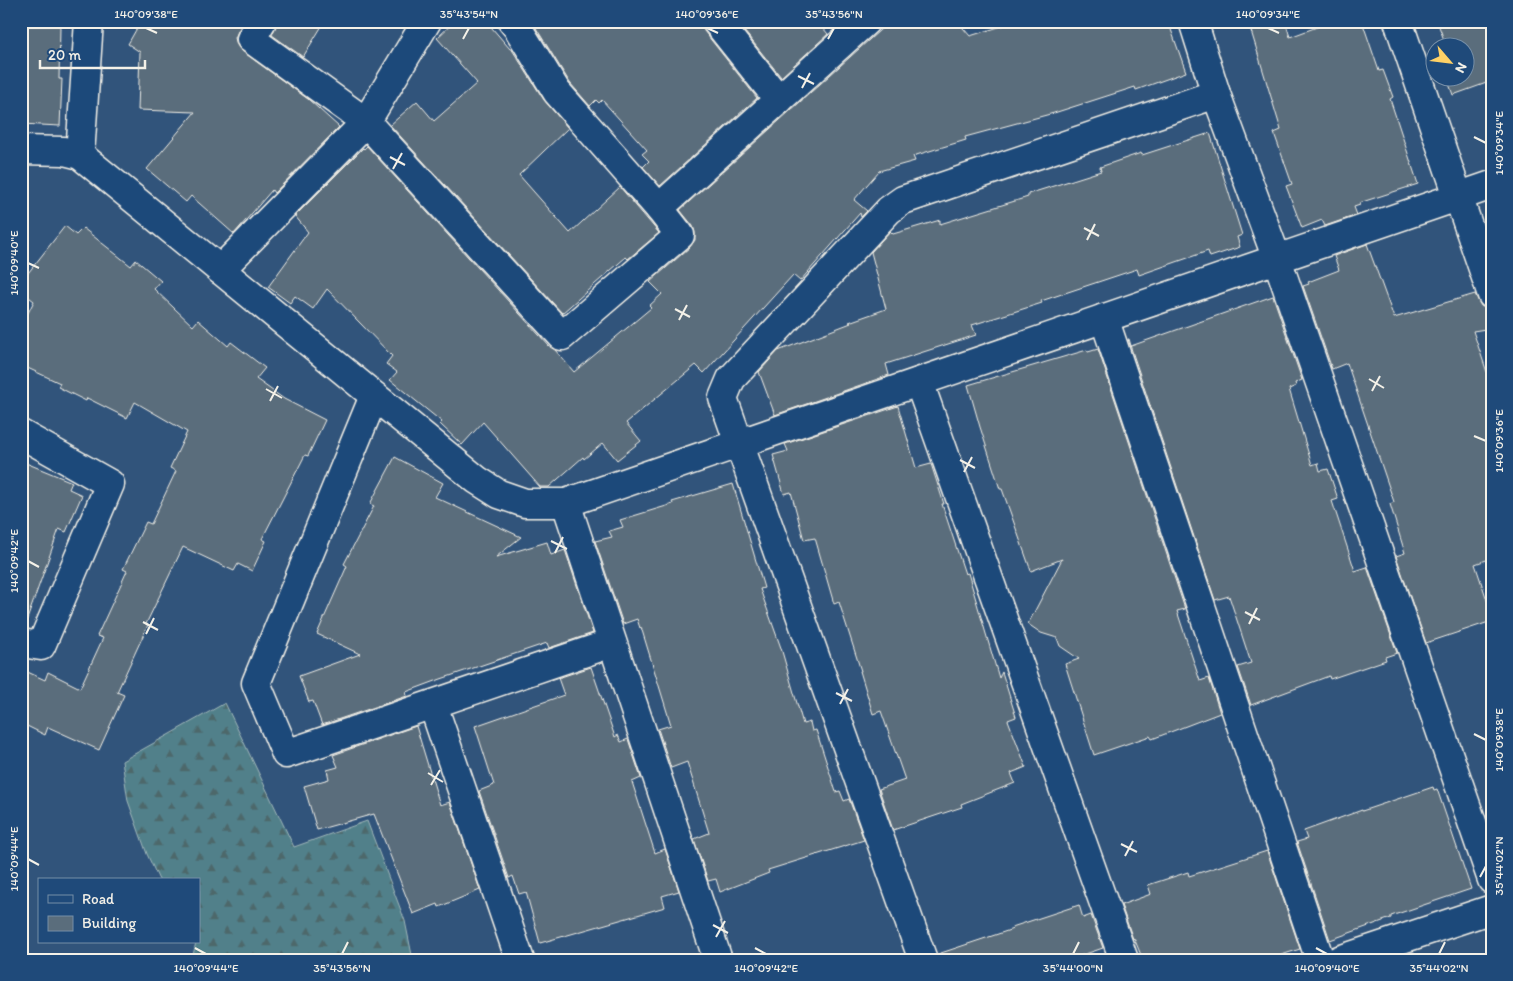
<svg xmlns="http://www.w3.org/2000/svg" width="1513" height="981" font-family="Itim,sans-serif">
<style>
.forest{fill:url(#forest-firs);stroke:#a2b8b9}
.building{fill:#5a6d7c;stroke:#f4f1e8}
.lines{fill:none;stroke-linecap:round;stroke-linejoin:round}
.minor-casing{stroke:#f4f1e8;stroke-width:31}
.minor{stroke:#1f4a7a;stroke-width:28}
.ticks{fill:none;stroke:#f4f1e8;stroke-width:2}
.neatline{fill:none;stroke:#f4f1e8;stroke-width:2}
.ticks-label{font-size:12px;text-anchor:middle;fill:#f4f1e8}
</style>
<defs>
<pattern id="forest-firs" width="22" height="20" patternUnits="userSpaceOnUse" patternTransform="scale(1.25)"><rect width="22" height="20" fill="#51808a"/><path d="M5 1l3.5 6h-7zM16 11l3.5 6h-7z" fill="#4d676b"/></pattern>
</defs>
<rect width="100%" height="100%" fill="#31547b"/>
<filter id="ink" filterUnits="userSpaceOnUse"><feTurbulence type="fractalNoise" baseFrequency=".02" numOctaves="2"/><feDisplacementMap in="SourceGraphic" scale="10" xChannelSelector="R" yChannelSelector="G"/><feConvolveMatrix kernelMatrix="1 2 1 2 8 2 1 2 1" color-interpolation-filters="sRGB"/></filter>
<g filter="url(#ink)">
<polygon class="forest" points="225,703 294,847 367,821 405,921 413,960 192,960 196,942 199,942 199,880 159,880 147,854 128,801 122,761"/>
<g class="building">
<polygon points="141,21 244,21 238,31 235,38 237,45 242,51 308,99 339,127 274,193 272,190 234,234 191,196 186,202 147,169 195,112 138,110 140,52 128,44"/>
<polygon points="278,21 325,21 303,57 272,35"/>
<polygon points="455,21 486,21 510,49 511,48 544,100 568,128 519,175 570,233 620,187 659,233 628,259 626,257 562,313 390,125 417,101 434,121 477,83 437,38"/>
<polygon points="544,21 701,21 704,31 757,98 660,186 643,167 649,161 642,154 647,150 602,100 599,103 596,100 590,106 570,83 536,28"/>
<polygon points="736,21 817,21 828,34 781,77"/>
<polygon points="890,21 957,21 970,36 1018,21 1168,21 1186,72 1136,90 1135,87 1054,113 965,137 966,140 913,156 915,161 879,171 854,200 867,211 861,217 860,213 800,281 793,275 704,373 696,365 626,423 641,441 617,460 603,443 584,459 583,457 549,487 540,487 483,422 462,445 440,424 442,422 390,380 397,372 386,364 392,356 327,289 313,309 295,296 290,303 268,287 308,232 295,216 363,148 364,149 367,146 550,347 555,350 574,372 651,308 649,306 662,294 650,282 690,247 695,240 695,232 693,226 680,210"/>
<polygon points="1248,21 1285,21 1290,37 1333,21 1362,21 1379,71 1383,70 1393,97 1390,99 1418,184 1359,203 1360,205 1354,207 1357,215 1325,226 1322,220 1302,228 1286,186 1292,184 1274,133 1281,130"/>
<polygon points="1437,21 1492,21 1492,81 1453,95 1447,78 1466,78 1466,48 1447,48"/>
<polygon points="21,26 60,26 59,79 62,79 60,126 21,124"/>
<polygon points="1210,133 1242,235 1237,237 1240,247 1210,257 1208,251 1139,275 1137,269 1041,301 1042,303 972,325 976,335 886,364 889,375 775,415 759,372 778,351 851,323 849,322 886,309 871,252 890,231 893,234 940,220 940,224 1028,197 1028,194 1101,171 1100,167 1141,153 1142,155"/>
<polygon points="65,226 76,235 83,228 131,266 136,260 161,281 154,289 193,326 198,320 228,346 231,342 265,368 256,379 284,399 325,420 308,456 305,455 262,539 266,541 252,571 238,564 234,571 183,547 146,624 148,625 117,692 124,695 99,750 48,727 45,735 21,723 21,669 45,680 48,672 80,688 103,638 97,636 127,571 123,569 146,522 151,524 176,471 170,468 187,432 135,402 127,418 87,398 86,401 58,387 60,383 21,365 21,327 34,301 21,291 21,282"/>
<polygon points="1367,244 1394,318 1475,294 1481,306 1489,310 1492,310 1492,328 1473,331 1492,387 1492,558 1475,564 1492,615 1492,621 1426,643 1396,556 1405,553 1390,504 1394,502 1347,363 1332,369 1303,286 1309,284 1308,282 1339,270 1334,256"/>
<polygon points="1273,296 1302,380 1295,383 1296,386 1289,389 1312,465 1318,463 1320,471 1328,469 1338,499 1332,501 1355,571 1367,567 1397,653 1385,657 1386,660 1330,679 1329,676 1251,705 1238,667 1251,663 1229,596 1215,600 1128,339 1129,339 1131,346"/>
<polygon points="1098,349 1185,609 1177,611 1200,681 1209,678 1220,713 1152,739 1150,736 1094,755 1065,664 1079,659 1060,646 1057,638 1041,633 1028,624 1062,559 1031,571 1002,489 1000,489 980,427 968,385 1087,350 1088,352"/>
<polygon points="898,406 916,468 931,464 944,504 942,504 965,574 968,573 999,678 1002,672 1016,717 1008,720 1026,767 1011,773 1015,783 961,804 962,807 893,830 879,789 905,780 881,711 873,714 860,671 861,671 839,602 834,604 815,538 804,540 791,492 784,494 773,455 788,451 785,444"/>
<polygon points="395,457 443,483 435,497 521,537 496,557 547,542 551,555 565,550 593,633 549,648 547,643 441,679 406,692 407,696 322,725 313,701 309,702 299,676 360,654 317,634 347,566 344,564 374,506 370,504"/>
<polygon points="21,461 72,482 69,489 82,495 66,532 59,529 25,625 21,624"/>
<polygon points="733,484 764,588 760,589 781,648 803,724 810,722 812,731 816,730 836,792 840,791 844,801 849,799 864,840 768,870 769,873 720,892 716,879 708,881 694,839 709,833 687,762 671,768 658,729 671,725 641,627 640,628 637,619 623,624 595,541 612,537 609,531 623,527 620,520 673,504 672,502"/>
<polygon points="591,667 615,737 618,735 621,742 628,739 641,778 632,782 655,853 665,849 679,891 662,896 665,907 540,943 526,892 519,894 513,876 509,878 479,791 494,785 475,726 564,695 558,678"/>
<polygon points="416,726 440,805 450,802 480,890 439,907 438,904 413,914 374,814 317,830 304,786 329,779 327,770 338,767 333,755"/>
<polygon points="1433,787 1434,790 1437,789 1471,889 1391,916 1391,918 1330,940 1297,842 1307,839 1304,831 1362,810 1362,811"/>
<polygon points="1267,851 1300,949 1266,960 1143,960 1134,938 1133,939 1121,905 1151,894 1148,885 1188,872 1189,876"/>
<polygon points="1079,905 1083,918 1091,915 1103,948 1068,960 938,960 938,954 1013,929 1012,927"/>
</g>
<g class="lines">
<g class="minor-casing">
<g id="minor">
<polyline points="262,21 251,39 366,122 562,336 680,235 659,208 557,92 517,27 512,21"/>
<polyline points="716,21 779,100"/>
<polyline points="1193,21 1216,94 1277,259 1492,880"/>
<polyline points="1398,21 1492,295"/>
<polyline points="21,150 64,151 80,155 477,480 499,494 525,503 566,503 1492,185"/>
<polyline points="80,155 89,21"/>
<polyline points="659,208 866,21"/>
<polyline points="220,270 366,122 427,21"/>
<polyline points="1104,318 1320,960"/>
<polyline points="919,382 1124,960"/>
<polyline points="374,396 256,683 286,754 612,643"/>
<polyline points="21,434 110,484 41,646 21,643"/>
<polyline points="566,503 718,960"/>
<polyline points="433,705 520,960"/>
<polyline points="923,960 723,398 731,379 889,210 903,200 1216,94"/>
<polyline points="1339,960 1492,909"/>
</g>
</g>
<use href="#minor" class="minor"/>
</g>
</g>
<path class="ticks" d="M146,28L157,33M707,28L718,33M1268,28L1279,33M463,39L469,28M828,39L834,28M798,76L814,84M802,88L810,73M1474,137L1486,143M390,157L405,165M393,169L402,153M1084,228L1099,236M1087,240L1095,224M28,263L39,268M675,309L690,317M679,320L687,305M1369,379L1384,388M266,389L282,398M1372,391L1380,376M270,401L278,386M1474,436L1486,441M960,460L975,468M964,472L972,457M551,541L567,549M555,553L563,537M28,561L39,567M1245,612L1260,620M143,622L158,630M1249,624L1257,608M146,634L154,618M836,693L852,701M840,704L848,689M1474,734L1486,740M428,773L443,782M431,785L440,770M1121,844L1137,852M1125,856L1133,841M28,859L39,865M1480,877L1486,866M713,925L728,933M716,937L725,921M195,948L206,954M755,948L766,954M1316,948L1327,954M342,954L348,942M1073,954L1079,942M1439,954L1445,942"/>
<rect width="1513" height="981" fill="none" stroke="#1f4a7a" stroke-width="55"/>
<rect x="38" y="878" width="162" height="65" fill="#1f4a7a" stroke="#748da6"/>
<rect x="48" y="895" width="25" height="8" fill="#1f4a7a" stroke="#748da6"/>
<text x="82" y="904" font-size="15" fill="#f4f1e8">Road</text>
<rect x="48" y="916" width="25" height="15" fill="#5a6d7c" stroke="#748da6"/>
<text x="82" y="928" font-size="15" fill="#f4f1e8">Building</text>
<g transform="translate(1450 62) rotate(118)"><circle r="24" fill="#1f4a7a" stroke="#748da6"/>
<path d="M0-4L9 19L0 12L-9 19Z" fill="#ffd166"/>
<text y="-8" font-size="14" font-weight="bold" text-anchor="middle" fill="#f4f1e8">N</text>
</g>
<path d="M40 60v8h105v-8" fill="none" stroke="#f4f1e8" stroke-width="2.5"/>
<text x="48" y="60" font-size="15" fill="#f4f1e8" stroke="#1f4a7a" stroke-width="4" paint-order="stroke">20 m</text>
<rect x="28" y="28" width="1458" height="926" class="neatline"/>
<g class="ticks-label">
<text x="146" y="18">140°09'38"E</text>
<text x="469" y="18">35°43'54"N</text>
<text x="707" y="18">140°09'36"E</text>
<text x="834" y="18">35°43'56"N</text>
<text x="1268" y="18">140°09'34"E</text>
<text transform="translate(1499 143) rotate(-90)" y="4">140°09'34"E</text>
<text transform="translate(14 263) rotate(-90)" y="4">140°09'40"E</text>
<text transform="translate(1499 441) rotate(-90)" y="4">140°09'36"E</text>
<text transform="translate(14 561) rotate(-90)" y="4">140°09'42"E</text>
<text transform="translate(1499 740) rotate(-90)" y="4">140°09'38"E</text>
<text transform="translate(14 859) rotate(-90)" y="4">140°09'44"E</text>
<text transform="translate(1499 866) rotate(-90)" y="4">35°44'02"N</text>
<text x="206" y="972">140°09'44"E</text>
<text x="342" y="972">35°43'56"N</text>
<text x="766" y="972">140°09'42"E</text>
<text x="1073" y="972">35°44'00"N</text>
<text x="1327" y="972">140°09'40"E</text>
<text x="1439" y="972">35°44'02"N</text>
</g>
</svg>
